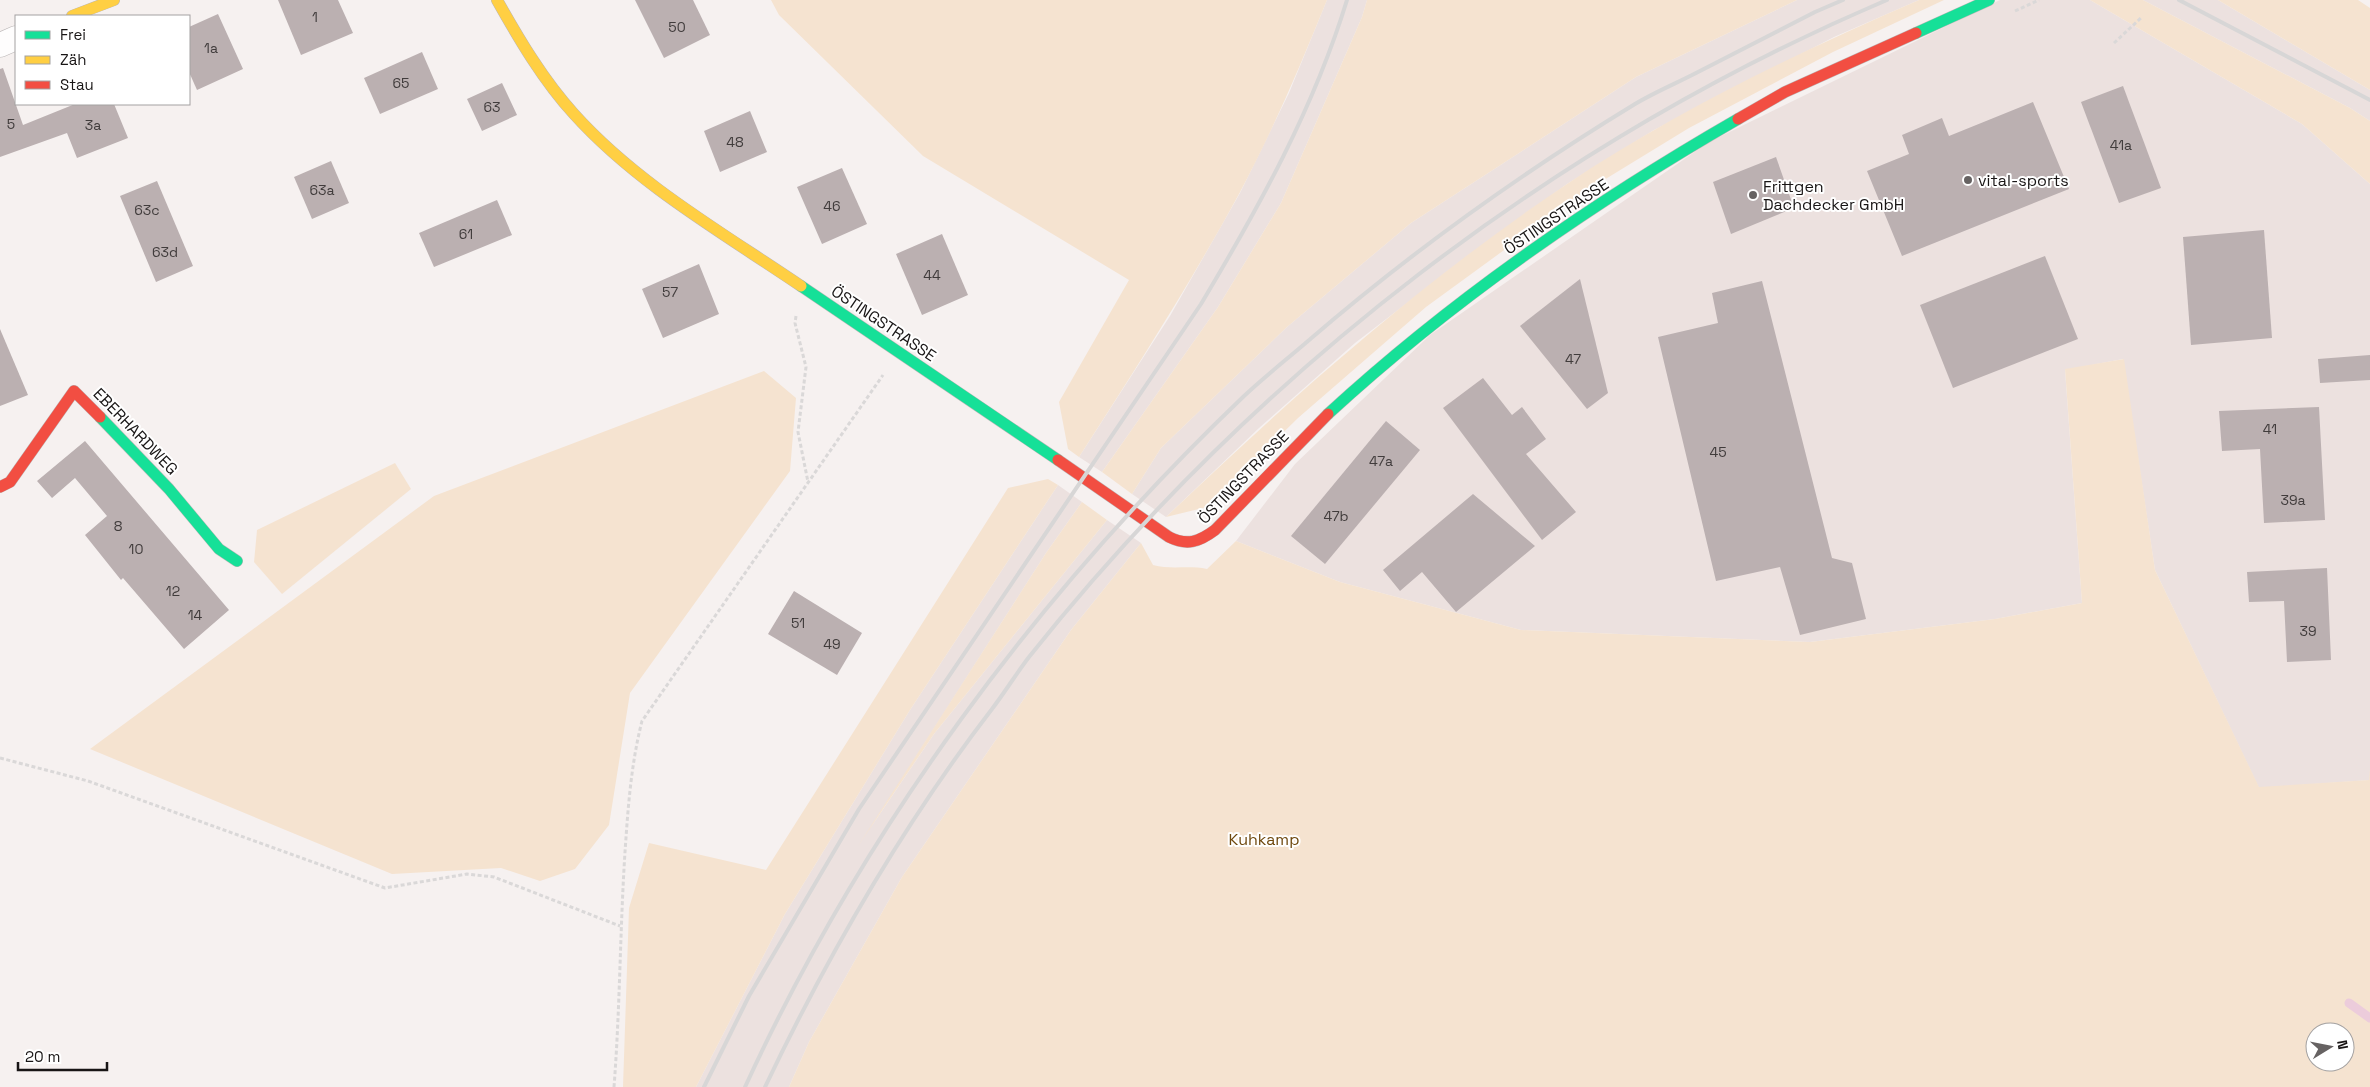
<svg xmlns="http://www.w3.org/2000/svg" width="2370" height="1087" font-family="'Space Grotesk',sans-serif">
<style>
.built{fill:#ece1df}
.green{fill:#f5e3d0;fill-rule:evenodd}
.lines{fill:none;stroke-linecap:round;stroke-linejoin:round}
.stream{stroke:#ecccdb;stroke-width:9}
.building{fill:#bbb0b1}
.street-casing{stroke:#bbb7b7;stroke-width:25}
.fast-casing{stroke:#bbb7b7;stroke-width:12}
.slow-casing{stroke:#bbb7b7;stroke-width:12}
.jam-casing{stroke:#bbb7b7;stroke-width:12}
.path{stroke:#dad8d8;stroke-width:3;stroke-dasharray:4 2.5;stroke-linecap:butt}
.street{stroke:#fefdfd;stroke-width:24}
.fast{stroke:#16e098;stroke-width:11}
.slow{stroke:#ffcf43;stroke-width:11}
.jam{stroke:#f24e42;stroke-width:11}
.rail{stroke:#d7d6d6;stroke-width:4}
.poi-dot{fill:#666262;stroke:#fff;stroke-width:2}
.labels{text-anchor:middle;stroke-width:4;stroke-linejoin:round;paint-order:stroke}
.number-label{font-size:14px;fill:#413c3c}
.poi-label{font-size:16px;fill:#181515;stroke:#fff;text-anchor:start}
.street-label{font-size:16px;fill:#181515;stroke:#fff}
.park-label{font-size:16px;fill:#6e480d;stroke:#fff}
</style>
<rect width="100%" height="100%" fill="#f6f1f0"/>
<g class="built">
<polygon points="1327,0 1367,0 1362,17 1281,203 1218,307 1102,472 1079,457 1170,316 1240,193 1289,93"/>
<polygon points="1797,0 1919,0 1834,37 1654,130 1567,184 1480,247 1355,343 1259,428 1166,517 1132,494 1161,448 1287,327 1411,223 1636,77"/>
<polygon points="2000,0 2090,0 2302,124 2370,184 2370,780 2259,788 2155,570 2123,359 2065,370 2082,603 1995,619 1810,642 1521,630 1340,582 1236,541 1295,464 1430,335 1709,142"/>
<polygon points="2143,0 2218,0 2370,90 2370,121 2350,108"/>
<polygon points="1058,485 1082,502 1046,553 871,827 934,734 1107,520 1141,543 1071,630 902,877 809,1042 789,1087 696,1087 785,914 910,710"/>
</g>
<g class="green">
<path d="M771,0H1327C1300,66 1273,131 1239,194C1190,284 1135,370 1079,457L1068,449L1059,402L1129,280L923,156L779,15Z"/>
<polygon points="1367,0 1797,0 1636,77 1411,223 1287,327 1161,448 1132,494 1102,472 1218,307 1281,203 1362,17"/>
<path d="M1919,0H1944L1833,52L1689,128L1581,194L1426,307L1298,418L1207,507L1166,517C1292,397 1422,281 1567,184C1678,110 1797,53 1919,0Z"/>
<polygon points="2090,0 2143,0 2350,108 2370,121 2370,184 2302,124"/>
<polygon points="2218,0 2358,0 2370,8 2370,90"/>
<path d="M2124,359L2155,570L2259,787L2369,780L2370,769V1087H789L809,1042L902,877L1071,630L1141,543L1153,565C1171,570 1189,565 1207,569L1236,541L1340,582L1521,630L1810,642L1995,619L2082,603L2065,369ZM2315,1032H2345V1062H2315Z"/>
<polygon points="764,371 796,398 790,471 630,693 609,825 575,869 540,881 501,868 392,874 90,749 434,496"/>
<polygon points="395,463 411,489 282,594 254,562 257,530"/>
<polygon points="1048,479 1058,485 910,710 785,914 696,1087 623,1087 629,908 649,843 766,870 1008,488"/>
<polygon points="1082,502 1107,520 934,734 858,846 1046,553"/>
</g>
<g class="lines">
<polyline class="stream" points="2349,1003 2370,1018"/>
</g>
<g class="building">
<polygon points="278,0 338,0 353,33 301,55"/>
<polygon points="635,0 693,0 710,35 664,58"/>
<polygon points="218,14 243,69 197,90 189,72 189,27"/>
<polygon points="422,52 438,89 380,114 364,78"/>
<polygon points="3,68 23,125 75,104 114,104 128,138 77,158 67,133 0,157 0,69"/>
<polygon points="502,83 517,115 482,131 467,99"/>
<polygon points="2123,86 2161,188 2119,203 2081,102"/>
<polygon points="2033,102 2069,189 1902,256 1867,171 1909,154 1902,135 1942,118 1949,136"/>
<polygon points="750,111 767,152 720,172 704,131"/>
<polygon points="1776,157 1794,208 1731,234 1713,182"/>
<polygon points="331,161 349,203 312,219 294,177"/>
<polygon points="842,168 867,224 822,244 797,187"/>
<polygon points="157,181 193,266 156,282 120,196"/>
<polygon points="497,200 512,235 434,267 419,233"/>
<polygon points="2264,230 2272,338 2191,345 2183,237"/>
<polygon points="942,234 968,295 922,315 896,254"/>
<polygon points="2045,256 2078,339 1953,388 1920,305"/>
<polygon points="699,264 719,314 663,338 642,289"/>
<polygon points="1580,279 1608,393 1587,409 1520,326"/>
<polygon points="1762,281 1832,558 1852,563 1866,619 1800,635 1780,567 1716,581 1658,337 1718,323 1712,293"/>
<polygon points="0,329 28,395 0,406"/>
<polygon points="2370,355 2370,380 2320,383 2318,359"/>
<polygon points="1483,378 1512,415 1522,407 1546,439 1526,454 1576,512 1542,540 1443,408"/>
<polygon points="2319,407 2325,520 2264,523 2260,449 2222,451 2219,411"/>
<polygon points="1386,421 1420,450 1325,564 1291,536"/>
<polygon points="85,441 229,610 184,649 123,578 121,580 85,535 107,516 75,478 52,498 37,481"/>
<polygon points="1473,494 1535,546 1456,612 1422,572 1400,591 1383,570"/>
<polygon points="2327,568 2331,660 2287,662 2284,601 2249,602 2247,572"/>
<polygon points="794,591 862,633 837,675 768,634"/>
</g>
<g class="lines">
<g class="street-casing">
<polyline id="street" points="0,45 16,38"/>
</g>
<g class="fast-casing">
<g id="fast">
<polyline points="1916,33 1989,0"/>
<polyline points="801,286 1058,460"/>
<path d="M1328,414C1452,300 1592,203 1738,119"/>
<polyline points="100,417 169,489 219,549 237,561"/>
</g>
</g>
<g class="slow-casing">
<g id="slow">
<path d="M497,0C519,39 543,80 574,114C637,184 723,233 801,286"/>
<polyline points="72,16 114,0"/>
</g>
</g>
<g class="jam-casing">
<g id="jam">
<polyline points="1738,119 1785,92 1916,33"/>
<path d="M1058,460L1169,537C1187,546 1199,542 1215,530L1328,414"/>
<polyline points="0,487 10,482 74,391 100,417"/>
</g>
</g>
<g class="path">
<polyline points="2015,11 2039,0"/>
<polyline points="2114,43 2142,17"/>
<polyline points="796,316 795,323 806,367 798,432 808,482"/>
<polyline points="0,758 88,781 385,888 467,874 494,877 620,926"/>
<path d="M614,1087C620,1009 620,930 625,852C628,808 631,764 642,721L883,375"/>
</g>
<use href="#street" class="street"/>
<use href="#fast" class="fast"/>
<use href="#slow" class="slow"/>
<use href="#jam" class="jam"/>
<g class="rail">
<polyline points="2179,0 2370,100"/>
<path d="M704,1087L749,996L859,809L1201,304C1259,207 1314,108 1347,0"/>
<path d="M745,1087C864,828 1037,594 1243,397C1264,377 1286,360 1308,341C1410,253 1520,174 1635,104C1655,92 1677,83 1698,72C1737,52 1776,32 1815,12L1843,0"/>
<path d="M765,1087C828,955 902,826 992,709C1005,692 1016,674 1029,657C1255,373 1553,142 1887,0"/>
</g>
</g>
<g class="poi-dot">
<circle cx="1968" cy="180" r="5"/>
<circle cx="1753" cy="195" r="5"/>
</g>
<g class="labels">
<g class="number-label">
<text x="315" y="22">1</text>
<text x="677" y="32">50</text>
<text x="211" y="53">1a</text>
<text x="401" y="88">65</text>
<text x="492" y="112">63</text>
<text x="11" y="129">5</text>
<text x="93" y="130">3a</text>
<text x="735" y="147">48</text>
<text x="2121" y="150">41a</text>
<text x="322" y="195">63a</text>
<text x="832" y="211">46</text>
<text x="147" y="215">63c</text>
<text x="466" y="239">61</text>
<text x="165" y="257">63d</text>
<text x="932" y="280">44</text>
<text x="670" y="297">57</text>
<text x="1573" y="364">47</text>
<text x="2270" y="434">41</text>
<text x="1718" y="457">45</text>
<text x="1381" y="466">47a</text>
<text x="2293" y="505">39a</text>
<text x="1336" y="521">47b</text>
<text x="118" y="531">8</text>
<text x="136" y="554">10</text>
<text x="173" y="596">12</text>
<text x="195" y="620">14</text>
<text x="798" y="628">51</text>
<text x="2308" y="636">39</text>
<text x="832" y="649">49</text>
</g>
<g class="poi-label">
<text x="1978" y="186">vital-sports</text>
<text x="1763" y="192">Frittgen<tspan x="1763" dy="18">Dachdecker GmbH</tspan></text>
</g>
<g class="street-label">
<text transform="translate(1556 216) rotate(-34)" y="6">ÖSTINGSTRASSE</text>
<text transform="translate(884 323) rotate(34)" y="6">ÖSTINGSTRASSE</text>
<text transform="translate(136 431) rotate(46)" y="6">EBERHARDWEG</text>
<text transform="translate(1243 477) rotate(-46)" y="6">ÖSTINGSTRASSE</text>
</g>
<g class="park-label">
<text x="1264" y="845">Kuhkamp</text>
</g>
</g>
<rect x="15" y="15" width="175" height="90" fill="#ffffff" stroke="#a3a1a1"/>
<rect x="25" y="31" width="25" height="8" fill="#16e098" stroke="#a3a1a1"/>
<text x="60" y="40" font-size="15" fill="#181515">Frei</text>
<rect x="25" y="56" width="25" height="8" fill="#ffcf43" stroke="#a3a1a1"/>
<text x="60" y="65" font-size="15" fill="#181515">Zäh</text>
<rect x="25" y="81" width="25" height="8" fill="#f24e42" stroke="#a3a1a1"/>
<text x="60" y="90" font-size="15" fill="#181515">Stau</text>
<g transform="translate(2330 1047) rotate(80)"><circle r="24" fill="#ffffff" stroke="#a3a1a1"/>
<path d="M0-4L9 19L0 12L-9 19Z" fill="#666262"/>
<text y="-8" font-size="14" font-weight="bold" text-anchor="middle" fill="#181515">N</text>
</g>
<path d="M18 1062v8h89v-8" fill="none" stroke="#181515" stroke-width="2.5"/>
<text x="25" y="1062" font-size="15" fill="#181515" stroke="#ffffff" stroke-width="4" paint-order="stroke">20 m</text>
</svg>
